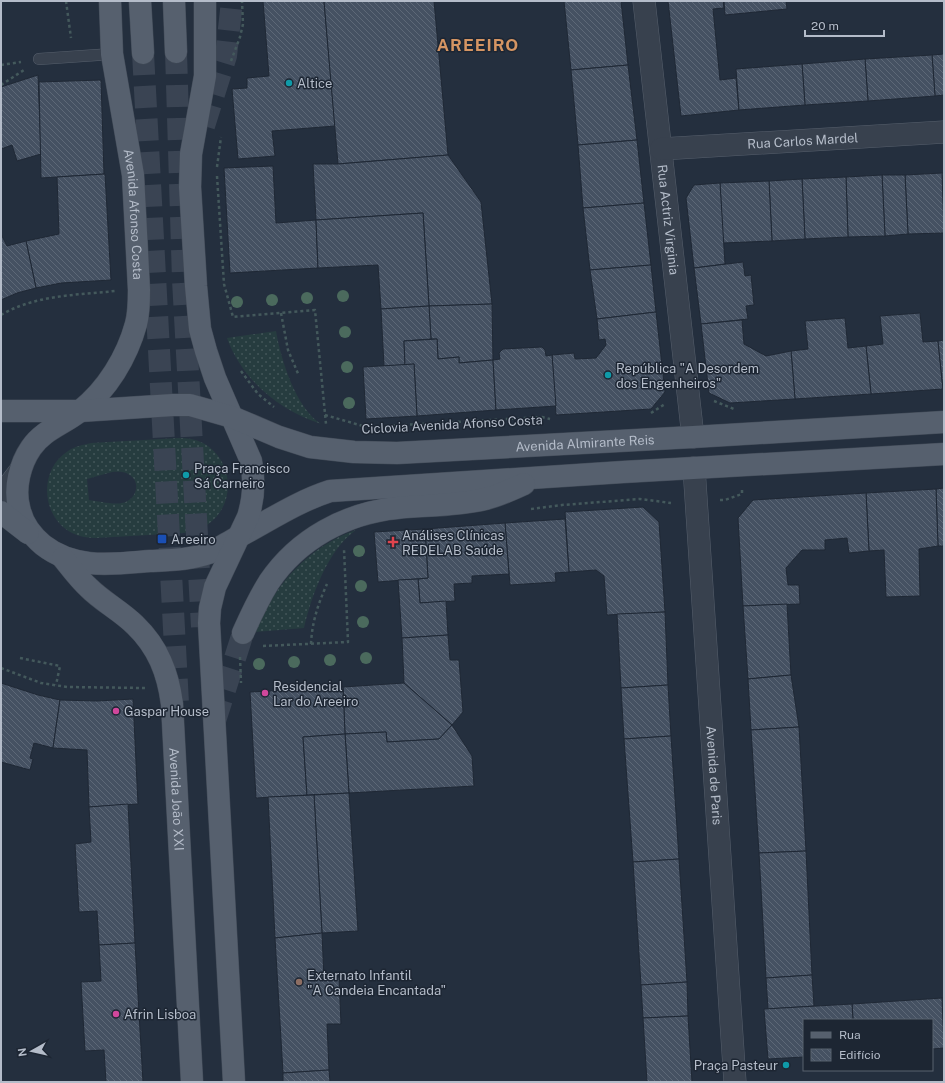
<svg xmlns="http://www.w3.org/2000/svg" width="945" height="1083" font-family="'Public Sans',sans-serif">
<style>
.grass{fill:url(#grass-dots);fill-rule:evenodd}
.building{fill:url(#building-back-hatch);stroke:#1f2835}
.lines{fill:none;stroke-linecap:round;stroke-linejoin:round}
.primary-tunnel{stroke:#3a4453;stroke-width:22;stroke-dasharray:22 11;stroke-linecap:butt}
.lane-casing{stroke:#565f6c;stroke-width:12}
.street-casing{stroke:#565f6c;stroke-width:23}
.primary-casing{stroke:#414a57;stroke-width:23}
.path{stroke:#44595c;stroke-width:2.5;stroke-dasharray:3 3;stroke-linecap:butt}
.lane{stroke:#38414e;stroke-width:11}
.street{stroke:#38414e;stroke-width:22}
.primary{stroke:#56606e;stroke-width:22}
.tree{fill:#4b6a5d}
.culture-dot{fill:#0f9aa8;stroke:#1d2633;stroke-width:1.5}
.transit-dot{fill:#1a4fb4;stroke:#1d2633;stroke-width:1.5}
.health-dot{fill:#e0444e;stroke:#1d2633;stroke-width:1.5}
.hotel-dot{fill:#d1479c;stroke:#1d2633;stroke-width:1.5}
.education-dot{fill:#8d6e63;stroke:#1d2633;stroke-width:1.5}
.labels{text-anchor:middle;stroke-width:3;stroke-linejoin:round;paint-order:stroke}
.poi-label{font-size:13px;fill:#b4bcc9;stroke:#1d2633;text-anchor:start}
.street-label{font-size:13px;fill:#b4bcc9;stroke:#1d2633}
.district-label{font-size:17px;font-weight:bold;letter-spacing:1px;fill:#d59563;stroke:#1d2633}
</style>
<defs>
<pattern id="grass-dots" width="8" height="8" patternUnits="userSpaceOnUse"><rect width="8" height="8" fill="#263c3f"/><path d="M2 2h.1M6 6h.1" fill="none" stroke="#435659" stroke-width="1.8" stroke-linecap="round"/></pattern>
<pattern id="building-back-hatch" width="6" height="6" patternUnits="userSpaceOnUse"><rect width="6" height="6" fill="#455162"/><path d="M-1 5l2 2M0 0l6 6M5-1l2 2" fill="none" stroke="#5d6877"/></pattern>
</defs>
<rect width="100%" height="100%" fill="#242f3e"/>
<g class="grass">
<path d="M276,331C281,360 296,408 321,424C280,411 242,380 227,338Z"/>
<path d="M179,438C187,438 195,439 203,443C234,460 237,505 207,525C200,530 192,531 184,533L96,538C88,538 80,537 72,533C41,517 38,470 68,451C75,446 83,445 91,443ZM112,472C117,472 123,471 128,474C142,481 137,500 122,503C113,505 98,501 89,500L87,479Z"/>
<path d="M356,530C328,549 311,597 304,628L255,632C273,586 309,546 356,530Z"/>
</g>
<g class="building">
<polygon points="263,1 324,1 335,126 272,131 275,156 238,159 232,89 247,88 247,78 269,76"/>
<polygon points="324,1 434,1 448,155 338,164"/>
<polygon points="564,1 621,1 628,65 571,70"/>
<polygon points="668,1 723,1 724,8 713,9 720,80 736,78 739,110 681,116"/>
<polygon points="724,1 786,1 787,9 725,15"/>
<polygon points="944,54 944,95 935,96 932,55"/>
<polygon points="932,55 935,96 868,101 865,59"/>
<polygon points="865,59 868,101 805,105 802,64"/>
<polygon points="802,64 805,105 739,110 736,69"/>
<polygon points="628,65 637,140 578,145 571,70"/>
<polygon points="38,75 41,154 17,161 12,145 1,149 1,87"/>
<polygon points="101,80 104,174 41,178 39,82"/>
<polygon points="637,140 644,203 583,208 578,145"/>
<polygon points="448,155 481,202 492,304 429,306 423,213 316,220 313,164 338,164"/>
<polygon points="273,166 276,223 316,220 318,268 230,273 224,168"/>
<polygon points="944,172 944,216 942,173"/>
<polygon points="942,173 944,233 908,234 905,175"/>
<polygon points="105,174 111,280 61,283 36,288 26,241 59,234 57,177"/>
<polygon points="882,175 905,175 908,234 885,236"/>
<polygon points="882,175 885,236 848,237 846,177"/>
<polygon points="846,177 848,237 805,239 802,179"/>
<polygon points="802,179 805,239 772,241 769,181"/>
<polygon points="769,181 772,241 723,243 720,183"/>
<polygon points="720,183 725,264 694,268 686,198 694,185"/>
<polygon points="644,203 651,265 590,270 583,208"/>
<polygon points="423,213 429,306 381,309 378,265 318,268 316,220"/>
<polygon points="1,234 7,246 26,241 36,288 17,293 1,300"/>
<polygon points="743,262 745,276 751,275 754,305 746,306 748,319 701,324 694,268"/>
<polygon points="651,265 656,312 597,319 590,270"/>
<polygon points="492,304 493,360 459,363 459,357 438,359 437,339 431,339 429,306"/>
<polygon points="429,306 431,339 404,341 405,365 384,366 381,309"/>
<polygon points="656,312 665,392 651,409 556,415 552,355 574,353 575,359 596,358 606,345 605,339 599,340 597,319"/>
<polygon points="920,313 923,342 938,341 943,389 871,394 866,346 883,344 880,316"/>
<polygon points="845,318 848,348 866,346 871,394 795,399 791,351 808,349 805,321"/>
<polygon points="742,320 744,344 766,356 791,351 795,399 730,403 709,393 701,324"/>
<polygon points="437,339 438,359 459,357 459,363 493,360 496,410 417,416 414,364 405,365 404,341"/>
<polygon points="944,340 944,389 943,389 938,341"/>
<polygon points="542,347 545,350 546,356 552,355 556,406 496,410 493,360 500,359 499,353 503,349"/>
<polygon points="414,364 417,416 366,419 363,367"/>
<polygon points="944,488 944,546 938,546 936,489"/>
<polygon points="936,489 938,546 919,549 920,596 886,597 884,550 869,551 866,493"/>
<polygon points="866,493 869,551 849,553 847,538 825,540 825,550 802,550 786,568 788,585 799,585 800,604 743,606 738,518 753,500"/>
<polygon points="643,507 659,522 665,612 607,615 604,576 596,570 569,572 565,512"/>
<polygon points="565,519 569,572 555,573 556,582 510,585 505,523"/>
<polygon points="505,523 509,574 472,576 472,583 454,584 455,601 420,603 418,579 428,578 425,529"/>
<polygon points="425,529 428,578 378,582 374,532"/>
<polygon points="418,579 420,603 446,601 448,635 402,638 398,580"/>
<polygon points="787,604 791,675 748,679 743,606"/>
<polygon points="665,612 668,685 621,688 617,614"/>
<polygon points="448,635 450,660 459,660 463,712 452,725 404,683 402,638"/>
<polygon points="791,675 799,727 751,730 748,679"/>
<polygon points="1,683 38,695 60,700 53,748 34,743 30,758 33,759 30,770 1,762"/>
<polygon points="404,683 452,725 439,739 387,742 386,732 345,734 343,687"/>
<polygon points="668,685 671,736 624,739 621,688"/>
<polygon points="343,687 345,734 303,737 307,795 256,798 250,692"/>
<polygon points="133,699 138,804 89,807 87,750 53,748 60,700 97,701"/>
<polygon points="452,725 472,756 474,786 349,793 345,734 386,732 387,742 439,739"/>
<polygon points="799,727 806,851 759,853 751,730"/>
<polygon points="345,734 349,793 307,795 303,737"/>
<polygon points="671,736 679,859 633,862 624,739"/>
<polygon points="349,793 358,931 322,933 314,795"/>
<polygon points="314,795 322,933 275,938 268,797"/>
<polygon points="128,804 135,943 99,945 97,911 79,912 75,844 91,842 89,807"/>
<polygon points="806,851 812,975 766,978 759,853"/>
<polygon points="679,859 687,982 641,985 633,862"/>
<polygon points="322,933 324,979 339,977 341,1024 327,1024 329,1070 283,1073 275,938"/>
<polygon points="135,943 143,1082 106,1082 104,1050 85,1051 81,982 101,981 99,945"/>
<polygon points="812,975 814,1006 768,1009 766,978"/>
<polygon points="687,982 688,1016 643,1018 641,985"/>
<polygon points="942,998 944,998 944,1039"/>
<polygon points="942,998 944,1048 932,1049 932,1020 853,1020 852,1004"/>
<polygon points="852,1004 853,1020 804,1020 804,1057 768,1059 764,1009"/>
<polygon points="688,1016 692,1082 647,1082 643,1018"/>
<polygon points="329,1070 330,1082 283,1082 283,1073"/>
</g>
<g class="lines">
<g class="primary-tunnel">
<polyline points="176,52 183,280 202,627"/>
<polyline points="143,53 178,703"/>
<polyline points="204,126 226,56 232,1"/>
<polyline points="215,721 243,633"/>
</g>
<g class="lane-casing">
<polyline id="lane" points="39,59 112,54"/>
</g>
<g class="street-casing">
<g id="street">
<path id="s1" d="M644,1L693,437"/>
<path id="s2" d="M661,149L944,132"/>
<path id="s3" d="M694,468L735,1082"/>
<polyline points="1,496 20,471"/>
</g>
</g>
<g class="primary-casing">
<g id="primary">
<path id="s4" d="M110,1L112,54L133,175L139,290C139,301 139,313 136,324C127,357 107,390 80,411C64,424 43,430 31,448C20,464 14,488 19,507C22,523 31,535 43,545C75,570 113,564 150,561C170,560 190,560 209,553C218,549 227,543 236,538C267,522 296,502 330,491L623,472L944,454"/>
<polyline points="140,1 143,53"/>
<polyline points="174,1 176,52"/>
<path d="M205,1V76L191,154L190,187L196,286L200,329L206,351L215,378L251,461C255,481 254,498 248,517L215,587L210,608L209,623L234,1082"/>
<path id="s5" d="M1,411H80L173,405H190L232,417L279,437L310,447L354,452L397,453L693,437L944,422"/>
<polyline points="1,512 28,533"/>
<path id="s6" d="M63,558C71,568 79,579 89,588C103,602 121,611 135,625C158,647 168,673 172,704L192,1082"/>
<path d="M243,633C251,615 259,598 269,582C298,539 346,513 397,508C426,505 456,506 485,499C498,496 511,490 524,484"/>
</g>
</g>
<g class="path">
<polyline points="66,1 71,38"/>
<polyline points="231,61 240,37 243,24 242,1"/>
<polyline points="1,65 21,62"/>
<polyline points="1,85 24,70"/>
<polyline points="217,167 221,137"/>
<polyline points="217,176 224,284 233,317 315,310 326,424"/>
<polyline points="281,313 288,350 299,376"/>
<path d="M1,315C35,295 77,295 115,291"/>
<polyline points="241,371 258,394 274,407"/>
<polyline points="714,401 734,409"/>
<polyline points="651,413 665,404"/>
<polyline points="325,415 363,426"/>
<polyline points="386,426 542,417 550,419"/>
<polyline points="720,500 725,500 742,494 742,490"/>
<polyline points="531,509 562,505 640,499 671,503"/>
<path d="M311,644C312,622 318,604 327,584"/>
<polyline points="263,646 348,642 344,549"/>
<polyline points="240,657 241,683"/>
<polyline points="20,658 60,666 56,685"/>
<polyline points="1,668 41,683 67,687 145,688"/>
</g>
<use href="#lane" class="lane"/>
<use href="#street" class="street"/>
<use href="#primary" class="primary"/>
</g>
<g class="tree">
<circle cx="343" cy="296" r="6"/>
<circle cx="307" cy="298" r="6"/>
<circle cx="272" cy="300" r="6"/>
<circle cx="237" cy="302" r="6"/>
<circle cx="345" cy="332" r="6"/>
<circle cx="347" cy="367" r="6"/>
<circle cx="349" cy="403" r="6"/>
<circle cx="359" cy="551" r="6"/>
<circle cx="361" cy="586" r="6"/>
<circle cx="363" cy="622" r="6"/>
<circle cx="366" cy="658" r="6"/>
<circle cx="330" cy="660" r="6"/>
<circle cx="294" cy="662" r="6"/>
<circle cx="259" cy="664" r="6"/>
</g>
<g class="culture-dot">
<circle cx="289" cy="83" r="4"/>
<circle cx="608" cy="375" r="4"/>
<circle cx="186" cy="475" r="4"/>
<circle cx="786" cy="1065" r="4"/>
</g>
<rect class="transit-dot" x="157" y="534" width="10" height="10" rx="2"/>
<path class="health-dot" d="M391 536h4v4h4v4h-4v4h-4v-4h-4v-4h4z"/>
<g class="hotel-dot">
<circle cx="265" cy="693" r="4"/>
<circle cx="116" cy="711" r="4"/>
<circle cx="116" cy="1014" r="4"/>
</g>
<circle class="education-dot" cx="299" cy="982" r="4"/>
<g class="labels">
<g class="poi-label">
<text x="297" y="88">Altice</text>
<text x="616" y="373">República "A Desordem<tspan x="616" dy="15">dos Engenheiros"</tspan></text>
<text x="194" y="473">Praça Francisco<tspan x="194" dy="15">Sá Carneiro</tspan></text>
<text x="402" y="540">Análises Clínicas<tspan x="402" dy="15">REDELAB Saúde</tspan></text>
<text x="171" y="544">Areeiro</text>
<text x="273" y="691">Residencial<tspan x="273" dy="15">Lar do Areeiro</tspan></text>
<text x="124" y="716">Gaspar House</text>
<text x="307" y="980">Externato Infantil<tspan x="307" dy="15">"A Candeia Encantada"</tspan></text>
<text x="124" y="1019">Afrin Lisboa</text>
<text x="778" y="1070" text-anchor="end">Praça Pasteur</text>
</g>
<g class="street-label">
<text dy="5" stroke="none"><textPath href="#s2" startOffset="142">Rua Carlos Mardel</textPath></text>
<text dy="5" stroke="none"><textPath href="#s4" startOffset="215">Avenida Afonso Costa</textPath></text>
<text dy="5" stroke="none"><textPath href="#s1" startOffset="220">Rua Actriz Virginia</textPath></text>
<text transform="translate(452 424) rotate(-3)" y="5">Ciclovia Avenida Afonso Costa</text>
<text dy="5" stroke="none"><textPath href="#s5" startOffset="592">Avenida Almirante Reis</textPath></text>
<text dy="5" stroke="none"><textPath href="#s3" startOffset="308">Avenida de Paris</textPath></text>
<text dy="5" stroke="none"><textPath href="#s6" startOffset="283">Avenida João XXI</textPath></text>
</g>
<g class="district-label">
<text x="478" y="51">AREEIRO</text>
</g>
</g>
<rect width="945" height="1083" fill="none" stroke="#b4bcc9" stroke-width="4"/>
<rect x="803" y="1019" width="130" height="52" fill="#1d2633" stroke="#59626f"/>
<rect x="811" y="1032" width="20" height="6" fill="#56606e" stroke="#59626f"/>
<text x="839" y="1039" font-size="12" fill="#b4bcc9">Rua</text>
<rect x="811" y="1049" width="20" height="12" fill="url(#building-back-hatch)" stroke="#59626f"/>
<text x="839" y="1059" font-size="12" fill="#b4bcc9">Edifício</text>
<g transform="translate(32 1051) rotate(262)" stroke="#1d2633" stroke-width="3" paint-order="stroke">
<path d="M0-3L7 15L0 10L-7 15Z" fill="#b4bcc9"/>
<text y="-6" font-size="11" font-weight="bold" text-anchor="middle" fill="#b4bcc9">N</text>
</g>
<path d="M805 30v6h79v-6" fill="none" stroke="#b4bcc9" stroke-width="2"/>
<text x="811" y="30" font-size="12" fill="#b4bcc9" stroke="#1d2633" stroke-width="3" paint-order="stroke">20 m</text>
</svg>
